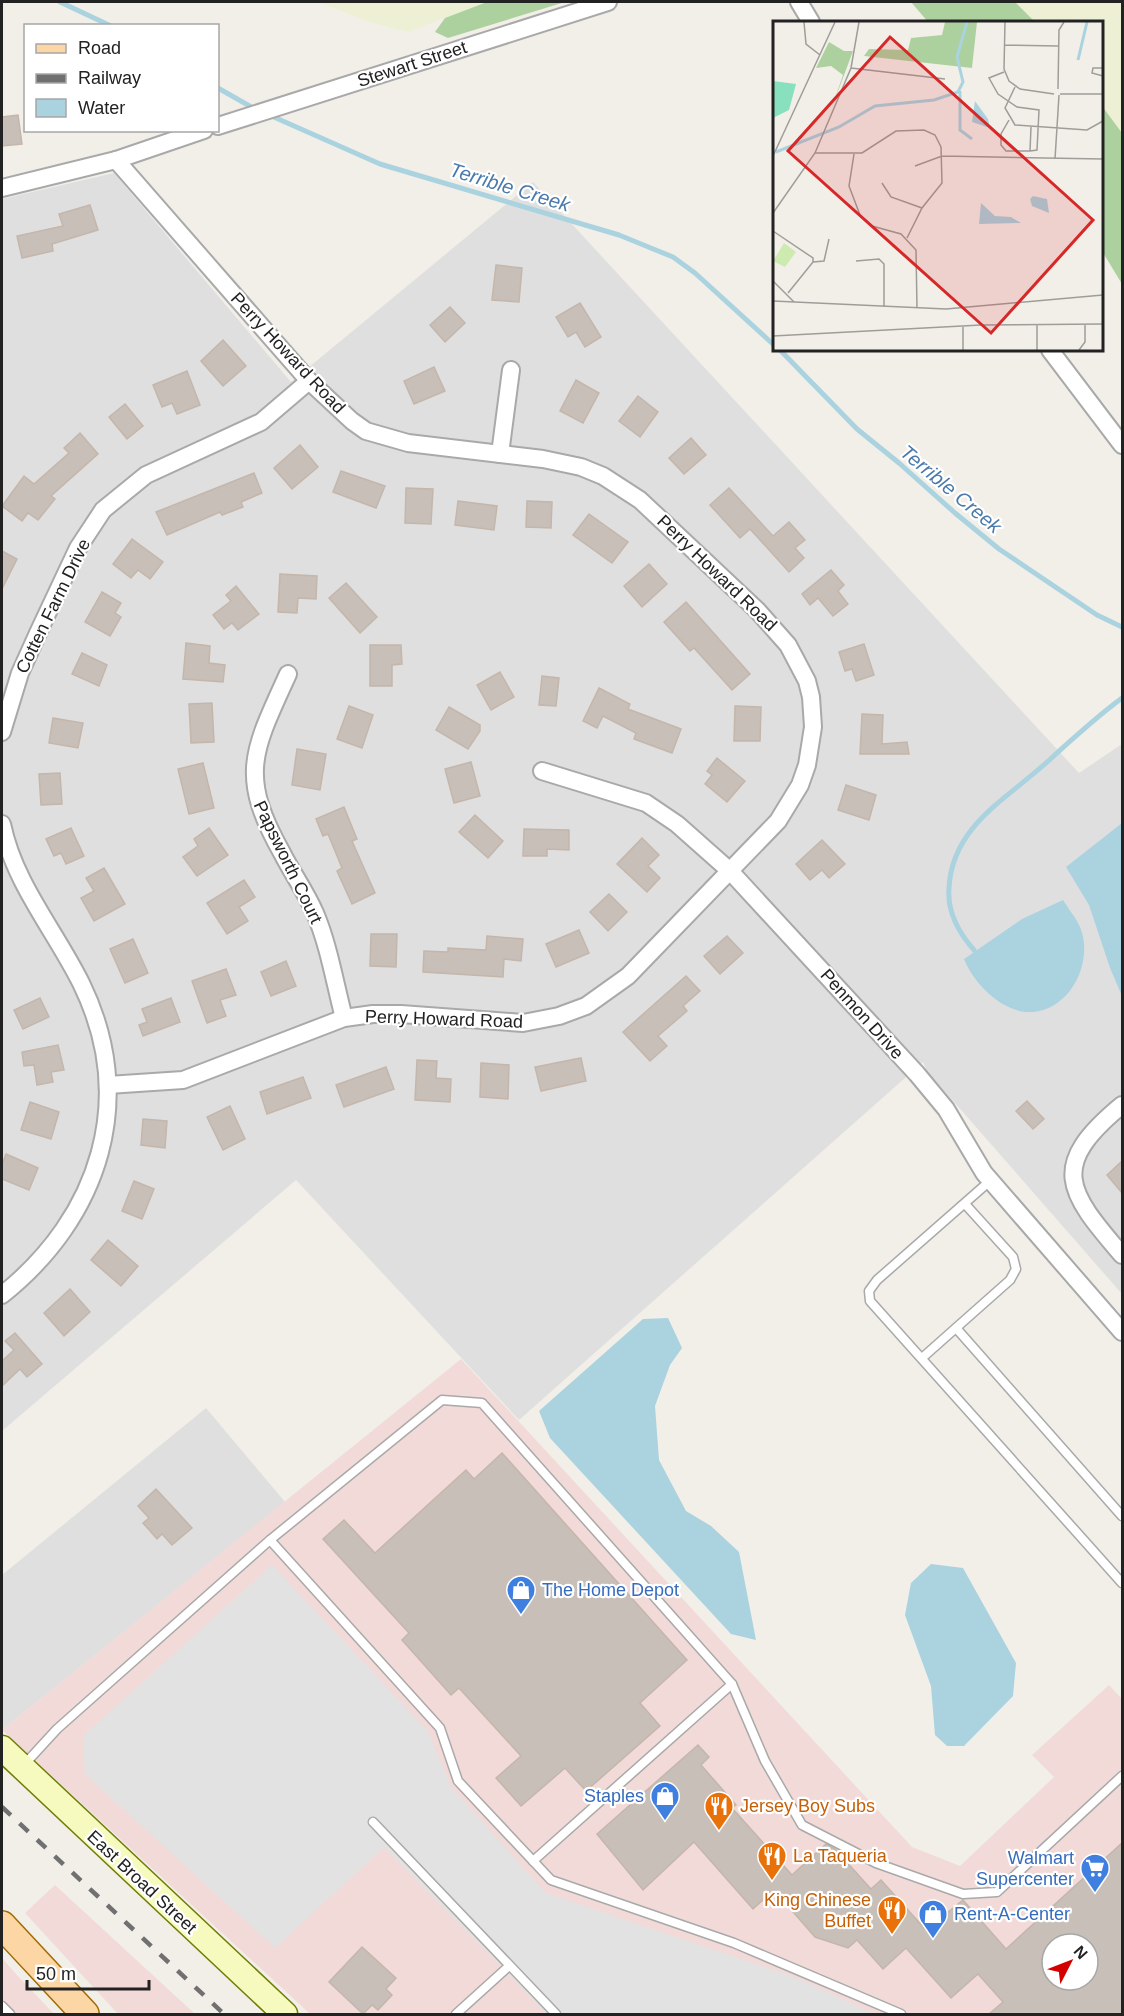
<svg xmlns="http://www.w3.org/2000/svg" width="1124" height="2016" font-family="Arial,sans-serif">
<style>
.residential{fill:#e0dfdf}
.commercial{fill:#f2dad9;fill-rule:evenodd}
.farmland{fill:#eef0d5}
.forest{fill:#add19e}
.parking{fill:#e2e2e2}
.water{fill:#aad3df}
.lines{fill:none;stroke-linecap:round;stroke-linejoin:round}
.stream{stroke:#aad3df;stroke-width:5}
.building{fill:#c7bfb8;stroke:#c4b6ab;stroke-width:1.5;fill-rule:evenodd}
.lane-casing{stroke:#a9a9a9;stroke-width:11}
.street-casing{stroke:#a9a9a9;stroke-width:20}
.secondary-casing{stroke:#707d05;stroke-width:27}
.primary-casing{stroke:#a06b00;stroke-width:30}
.lane{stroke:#fff;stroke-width:8}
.street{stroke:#fff;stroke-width:16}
.secondary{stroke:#f7fabf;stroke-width:24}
.primary{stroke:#fcd6a4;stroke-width:27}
.rail{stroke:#707070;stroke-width:4.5;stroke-dasharray:12 12;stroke-linecap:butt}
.labels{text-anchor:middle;stroke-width:4.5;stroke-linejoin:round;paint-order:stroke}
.street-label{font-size:18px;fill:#222;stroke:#fff}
.shop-label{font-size:18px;fill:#366cbe;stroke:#fff;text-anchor:start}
.food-label{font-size:18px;fill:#c56008;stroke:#fff;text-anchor:start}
.water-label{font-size:20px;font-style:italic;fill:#4a7aab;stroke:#fff}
.inset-river{fill:none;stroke:#aad3df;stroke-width:3}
.inset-road{fill:none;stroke:#9f9d99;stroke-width:1.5}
.view{fill:#d62828;fill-opacity:0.15;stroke:#d62828;stroke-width:3}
.inset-edge{fill:none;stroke:#222;stroke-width:3}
</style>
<rect width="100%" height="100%" fill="#f2efe9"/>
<g class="residential">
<polygon points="114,173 291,382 533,182 1079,773 1122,744 1122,1294 927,1071 923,1062 519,1420 296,1180 2,1431 2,199"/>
<polygon points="206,1408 285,1502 2,1730 2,1575"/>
</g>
<g class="commercial">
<path d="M461,1359L912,1847L960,1866L1054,1777L1032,1755L1109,1685L1122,1699V2014H310L2,1730ZM1052,1944H1088V1980H1052Z"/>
<polygon points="55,1885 195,2014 118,2014 25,1913"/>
<polygon points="2,1958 16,1974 54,2014 2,2014"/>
</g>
<g class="farmland">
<polygon points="318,2 487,2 408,32 369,22"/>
<polygon points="1015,2 1122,2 1122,133 1102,106 1102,22 1035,22"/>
</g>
<g class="forest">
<polygon points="487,2 565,2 448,38 435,32 445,18"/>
<polygon points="911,2 1015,2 1035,22 928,22"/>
<polygon points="1102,106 1122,133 1122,284 1102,251"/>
</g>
<polygon class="parking" points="272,1565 428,1731 451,1787 546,1893 797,1978 874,2014 547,2014 384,1847 275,1948 85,1774 83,1736"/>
<g class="water">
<polygon points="1122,823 1122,996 1110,968 1089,905 1066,867"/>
<path d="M1063,900C1068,908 1076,918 1080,927C1094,960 1072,1009 1033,1012C1003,1014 974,984 964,959L1022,919Z"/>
<polygon points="668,1318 682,1348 670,1365 655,1406 659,1460 686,1511 711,1526 739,1552 756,1640 731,1634 550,1438 539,1411 643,1319"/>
<polygon points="931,1564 963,1568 1016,1663 1013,1696 964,1746 947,1746 935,1735 931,1686 905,1615 911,1583"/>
</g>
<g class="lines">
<g class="stream">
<polyline points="60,2 111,26"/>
<polyline points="218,88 255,109"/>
<polyline points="267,114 380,164 619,235 673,257 695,273 774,345"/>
<polyline points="780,350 857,429 899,463 955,513 999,549 1097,615 1122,627"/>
<path d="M974,950C958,932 947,912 949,888C952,827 1005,800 1046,763C1071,740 1095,718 1122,698"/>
</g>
</g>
<g class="building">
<polygon points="18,115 22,144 2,146 2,117"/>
<polygon points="90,205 98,230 52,244 53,251 22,258 17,236 63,226 59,214"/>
<polygon points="496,265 522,268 519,302 492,300"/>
<polygon points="580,303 601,337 585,347 576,332 568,337 556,317"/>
<polygon points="450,307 465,323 445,342 430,325"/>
<polygon points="223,340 246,366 223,386 201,361"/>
<polygon points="434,367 445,391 414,404 404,381"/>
<polygon points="187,371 200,405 177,414 172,403 162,407 153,385"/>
<polygon points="576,380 599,393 583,423 560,411"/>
<polygon points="638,396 658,412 640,437 619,421"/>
<polygon points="125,404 143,426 127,439 109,417"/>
<polygon points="80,433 98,454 51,496 55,499 38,520 28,513 22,521 2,506 24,476 34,484 69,453 64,448"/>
<polygon points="691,438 706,455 684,474 669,458"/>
<polygon points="300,445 318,467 292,489 274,468"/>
<polygon points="341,471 385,486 376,508 333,492"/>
<polygon points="254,473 262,493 241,502 243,507 222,515 220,512 167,535 156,512"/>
<polygon points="406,488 433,489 431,524 405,523"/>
<polygon points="729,488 773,536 789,522 805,540 795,548 804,558 789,572 750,529 740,538 710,505"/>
<polygon points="458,501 497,506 494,530 455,525"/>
<polygon points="527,501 552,502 551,528 526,527"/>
<polygon points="589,514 628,542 612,563 573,535"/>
<polygon points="132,539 163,562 150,579 138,570 131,578 113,564"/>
<polygon points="2,551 17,559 2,589"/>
<polygon points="649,564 667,584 642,607 624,586"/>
<polygon points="831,570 844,585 838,591 848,604 833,616 818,598 810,605 802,594"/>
<polygon points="280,574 317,576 316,599 298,598 297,613 278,612"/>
<polygon points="346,583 377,617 360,633 329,598"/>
<polygon points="236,586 259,614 238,630 232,623 224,629 213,615 231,601 226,595"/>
<polygon points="102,592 121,603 115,613 121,617 110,636 85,622"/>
<polygon points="686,602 750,674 732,690 694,648 690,651 664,622"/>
<polygon points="186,643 210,646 209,663 225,665 223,682 183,679"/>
<polygon points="864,644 874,675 856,681 852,669 845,671 839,652"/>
<polygon points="370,645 401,645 402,664 392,665 392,686 370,686"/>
<polygon points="82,653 107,665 99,686 72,674"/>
<polygon points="500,672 514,697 491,710 477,685"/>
<polygon points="542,676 559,678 556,706 539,705"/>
<polygon points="599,688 630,704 628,709 681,729 672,753 634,739 636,733 603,716 597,728 583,721"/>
<polygon points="212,703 214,742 191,743 189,704"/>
<polygon points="349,706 373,715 362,748 337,739"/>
<polygon points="735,706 761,707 760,741 734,741"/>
<polygon points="449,707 480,725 480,731 468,749 436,730"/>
<polygon points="862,714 883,715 882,744 907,742 909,754 860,754"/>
<polygon points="53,718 83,723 78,748 49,743"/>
<polygon points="297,749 326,754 320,790 292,785"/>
<polygon points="717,758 745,781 727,802 705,784 712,775 707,771"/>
<polygon points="471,762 480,796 454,803 445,769"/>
<polygon points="203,763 214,808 189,814 178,769"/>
<polygon points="60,773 62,804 41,805 39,774"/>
<polygon points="846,785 876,795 869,820 838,810"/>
<polygon points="344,807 357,839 352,841 375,893 352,904 337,871 342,868 328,834 323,836 316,819"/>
<polygon points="475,815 503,841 488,858 459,832"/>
<polygon points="71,828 84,856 66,864 61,853 54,856 46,839"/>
<polygon points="209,828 228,855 197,876 183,857 198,846 194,839"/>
<polygon points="524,829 569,830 569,850 547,849 547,856 523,856"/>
<polygon points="642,838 659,855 648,866 660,878 647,892 617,864"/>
<polygon points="822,840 845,864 829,878 822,870 810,880 796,864"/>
<polygon points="104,868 125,904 94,921 81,898 94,891 86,878"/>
<polygon points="244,880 255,897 239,907 248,921 227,934 207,903"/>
<polygon points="609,894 627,912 608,931 590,912"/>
<polygon points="579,930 589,953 556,967 546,944"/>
<polygon points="371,934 397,934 396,967 370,966"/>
<polygon points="487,936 523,939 521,961 504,959 503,977 423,972 424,951 448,952 448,948 486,950"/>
<polygon points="727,936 743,953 720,974 704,956"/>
<polygon points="133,939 148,973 125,983 110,949"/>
<polygon points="286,961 296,986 271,996 261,972"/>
<polygon points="226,969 236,995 220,1000 226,1016 207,1023 192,981"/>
<polygon points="686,976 700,991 683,1006 687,1011 658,1036 667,1046 650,1061 623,1032"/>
<polygon points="40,998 49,1017 23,1029 14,1010"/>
<polygon points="171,998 180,1022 143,1036 139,1025 147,1022 142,1009"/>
<polygon points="58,1045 64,1070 51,1072 53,1082 37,1085 34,1065 24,1066 22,1052"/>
<polygon points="581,1058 586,1081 541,1091 535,1067"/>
<polygon points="417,1060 437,1061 436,1078 451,1079 450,1102 415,1100"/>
<polygon points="481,1063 509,1065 508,1099 480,1097"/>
<polygon points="386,1067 394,1089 344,1107 336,1085"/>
<polygon points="303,1077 311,1098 267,1114 260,1092"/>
<polygon points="1027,1101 1044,1119 1033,1129 1016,1111"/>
<polygon points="30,1102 59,1112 51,1139 21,1130"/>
<polygon points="230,1106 245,1139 223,1150 207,1117"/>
<polygon points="143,1119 167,1121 165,1148 141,1145"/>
<polygon points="6,1154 38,1168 29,1190 2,1179 2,1165"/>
<polygon points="1122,1161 1122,1193 1107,1175"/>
<polygon points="134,1181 154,1189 142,1219 122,1211"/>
<polygon points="108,1240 138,1266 121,1286 91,1260"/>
<polygon points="70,1289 90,1312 64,1336 44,1313"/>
<polygon points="15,1333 42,1364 27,1377 20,1369 2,1386 2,1361 14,1350 5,1341"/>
<polygon points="502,1453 687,1660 640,1703 660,1726 586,1791 565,1768 521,1806 496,1778 521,1756 459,1688 451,1695 402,1640 409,1633 323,1539 344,1520 375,1553 466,1470 474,1479"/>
<polygon points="156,1489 192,1528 172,1545 162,1534 157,1539 143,1523 149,1518 138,1506"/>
<path d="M698,1745L709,1757L701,1765L736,1805L732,1808L792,1875L826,1844L835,1849L871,1889L881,1880L926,1930L963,1900L1006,1949L1122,1843V2014H989L1003,2002L978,1974L951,1998L906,1948L883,1969L857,1940L848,1948L815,1937L774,1890L753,1909L694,1842L643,1890L597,1834ZM1052,1944H1088V1980H1052Z"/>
<polygon points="362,1947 396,1978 386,1989 392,1995 378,2010 372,2005 363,2014 329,1982"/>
</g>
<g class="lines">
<g class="lane-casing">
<g id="lane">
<polyline points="991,1180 877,1280 869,1291 870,1301 1122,1583"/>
<polyline points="956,1328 1122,1516"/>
<polyline points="922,1358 1010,1280 1016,1269 1013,1257 965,1204"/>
<polyline points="270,1540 440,1728 458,1781 551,1880 734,1943 901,2014"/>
<polyline points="23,1766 57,1729 270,1540 442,1400 482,1403 732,1684 765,1761 802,1825 876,1863 963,1894 997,1892 1122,1776"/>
<polyline points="373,1822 556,2014"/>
<polyline points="533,1861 732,1684"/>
<polyline points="2,2006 10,2014"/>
<polyline points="456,2014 508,1967"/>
</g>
</g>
<g class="street-casing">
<g id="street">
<polyline points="799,2 811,22"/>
<polyline points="218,126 608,2"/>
<polyline points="2,188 116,160 204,130"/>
<polyline points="1050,350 1122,445"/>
<polyline points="500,454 511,370"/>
<path d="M288,674C253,751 238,775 282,853C292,873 306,892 315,913C329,946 335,984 344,1018"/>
<polyline points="2,732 20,673 38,633 78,548 103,510 146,475 261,422 309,381"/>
<polyline points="542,771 646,803 677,824 730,871 917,1074 946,1109 984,1173 1122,1332"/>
<path d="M2,824C14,883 54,929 81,983C138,1099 100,1217 2,1295"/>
<polyline points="108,1085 183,1080 344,1018 373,1014 401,1014 523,1023 559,1016 586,1006 628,976 778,821 800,785 807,765 813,727 811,697 807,681 788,645 757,610 640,500 603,476 581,467 543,459 408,443 366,431 352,421 309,381 116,160"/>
<path d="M1122,1105C1048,1166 1067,1191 1122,1255"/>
</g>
</g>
<g class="secondary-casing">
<polyline id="secondary" points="2,1748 285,2014"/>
</g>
<g class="primary-casing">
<polyline id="primary" points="2,1925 85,2014"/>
</g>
<use href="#lane" class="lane"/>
<use href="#street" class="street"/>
<use href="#secondary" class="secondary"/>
<use href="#primary" class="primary"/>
<polyline class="rail" points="2,1807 224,2014"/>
</g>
<defs>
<g id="shop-pin" transform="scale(1.5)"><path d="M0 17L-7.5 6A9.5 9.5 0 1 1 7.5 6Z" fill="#3f7fe0" stroke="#fff"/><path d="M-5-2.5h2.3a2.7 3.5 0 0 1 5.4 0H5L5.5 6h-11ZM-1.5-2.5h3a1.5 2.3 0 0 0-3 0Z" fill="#fff"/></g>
<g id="restaurant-pin" transform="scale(1.5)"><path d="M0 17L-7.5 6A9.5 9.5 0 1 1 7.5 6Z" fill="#e8710a" stroke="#fff"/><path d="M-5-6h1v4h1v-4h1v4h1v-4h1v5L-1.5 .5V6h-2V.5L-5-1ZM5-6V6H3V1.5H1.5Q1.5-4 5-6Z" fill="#fff"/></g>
<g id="supermarket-pin" transform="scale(1.5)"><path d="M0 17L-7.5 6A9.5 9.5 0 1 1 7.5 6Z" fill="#3f7fe0" stroke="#fff"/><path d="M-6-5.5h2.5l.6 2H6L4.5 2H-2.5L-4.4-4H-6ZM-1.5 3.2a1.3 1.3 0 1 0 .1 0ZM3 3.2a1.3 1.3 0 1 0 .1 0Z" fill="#fff"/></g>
</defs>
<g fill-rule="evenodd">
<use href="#shop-pin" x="521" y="1590"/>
<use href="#shop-pin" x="665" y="1796"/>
<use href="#restaurant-pin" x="719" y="1806"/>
<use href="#restaurant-pin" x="772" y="1856"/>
<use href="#supermarket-pin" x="1095" y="1868"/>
<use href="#restaurant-pin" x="892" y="1910"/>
<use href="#shop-pin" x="933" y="1914"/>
</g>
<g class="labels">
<g class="street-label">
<text transform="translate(412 64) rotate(-18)" y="6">Stewart Street</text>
<text transform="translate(288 353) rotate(47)" y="6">Perry Howard Road</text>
<text transform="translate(717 573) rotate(44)" y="6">Perry Howard Road</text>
<text transform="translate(53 606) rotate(-64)" y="6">Cotten Farm Drive</text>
<text transform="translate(288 862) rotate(64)" y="6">Papsworth Court</text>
<text transform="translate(862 1014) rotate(48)" y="6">Penmon Drive</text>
<text transform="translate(444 1019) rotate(2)" y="6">Perry Howard Road</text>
<text transform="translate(142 1882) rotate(43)" y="6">East Broad Street</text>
</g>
<g class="shop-label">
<text x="542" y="1596">The Home Depot</text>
<text x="644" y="1802" text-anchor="end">Staples</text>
<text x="1074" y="1864" text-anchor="end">Walmart<tspan x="1074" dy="21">Supercenter</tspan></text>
<text x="954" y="1920">Rent-A-Center</text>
</g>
<g class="food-label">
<text x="740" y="1812">Jersey Boy Subs</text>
<text x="793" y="1862">La Taqueria</text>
<text x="871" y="1906" text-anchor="end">King Chinese<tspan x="871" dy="21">Buffet</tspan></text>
</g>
<g class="water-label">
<text transform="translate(510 187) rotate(17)" y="7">Terrible Creek</text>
<text transform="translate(951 489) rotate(40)" y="7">Terrible Creek</text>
</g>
</g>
<g transform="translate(773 21)">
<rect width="330" height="330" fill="#f2efe9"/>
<path d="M11,222L23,231L12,246L0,240Z" fill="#cdebb0"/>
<path d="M172,1H204L199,47L91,35L96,28L135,29L138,17L169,14ZM56,21L71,30H80L58,89L70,54L58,45L43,47Z" fill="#add19e"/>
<path d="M0,60L23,63L16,89L0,97Z" fill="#88e0be"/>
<path d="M202,80L215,98L217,107L199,101ZM260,175L274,178L276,192L259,185L257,178ZM208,182L222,195L238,196L248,202L206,203Z" fill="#aad3df"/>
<path class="inset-river" d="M305,39L314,1M187,70V109L199,118M3,131L66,106L102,85L161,79L185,71L190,61L184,36L194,1"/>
<path class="inset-road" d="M31,1L33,23L47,34M232,1L231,48L236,60L247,68L281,73M232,24L285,25M78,47L172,58M330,47H320L319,52L330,55M231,51L216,57L225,73L244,86L266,89L264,129L257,130M242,66L232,87L242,104L314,109L330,100M285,68L286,9L291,1M287,73H330M236,99L228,113V124L233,130H257L258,106M42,132H89L123,110L151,109L162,114L168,126L169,162L149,187L134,217M81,133L76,165L87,194L99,205L128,213L143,229L144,287M0,135L62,1M282,138L286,74M142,145L169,135L330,138M109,162L118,176L149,187M0,192L42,132L78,47L86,1M0,210L40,237V241M83,240L106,238L111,243V286M40,241L51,240L56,218M0,260L21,281M15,272L40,241M0,280L173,288L330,274M264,303V329M0,315L208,304L330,303M190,329V305M306,329L312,321V303"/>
<path class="view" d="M117,16L320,199L218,312L15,130Z"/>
<rect width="330" height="330" class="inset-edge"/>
</g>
<rect width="1124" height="2016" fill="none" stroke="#222222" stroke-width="6"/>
<rect x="24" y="24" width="195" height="108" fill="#ffffff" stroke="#a7a7a7" stroke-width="1.5"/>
<rect x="36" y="44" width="30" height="9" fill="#fcd6a4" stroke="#a7a7a7" stroke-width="1.5"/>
<text x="78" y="54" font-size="18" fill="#222222">Road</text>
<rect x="36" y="74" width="30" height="9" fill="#707070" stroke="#a7a7a7" stroke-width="1.5"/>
<text x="78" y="84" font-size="18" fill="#222222">Railway</text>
<rect x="36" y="99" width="30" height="18" fill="#aad3df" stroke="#a7a7a7" stroke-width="1.5"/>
<text x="78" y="114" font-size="18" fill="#222222">Water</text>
<g transform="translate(1070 1962) rotate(48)"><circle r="28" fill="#ffffff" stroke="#a7a7a7" stroke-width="1.5"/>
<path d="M0-4.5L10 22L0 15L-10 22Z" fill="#d40000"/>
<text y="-9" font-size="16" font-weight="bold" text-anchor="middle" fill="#222222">N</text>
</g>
<path d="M27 1980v9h122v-9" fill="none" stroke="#222222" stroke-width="3"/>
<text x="36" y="1980" font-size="18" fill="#222222" stroke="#ffffff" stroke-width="4.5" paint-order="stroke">50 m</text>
</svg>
